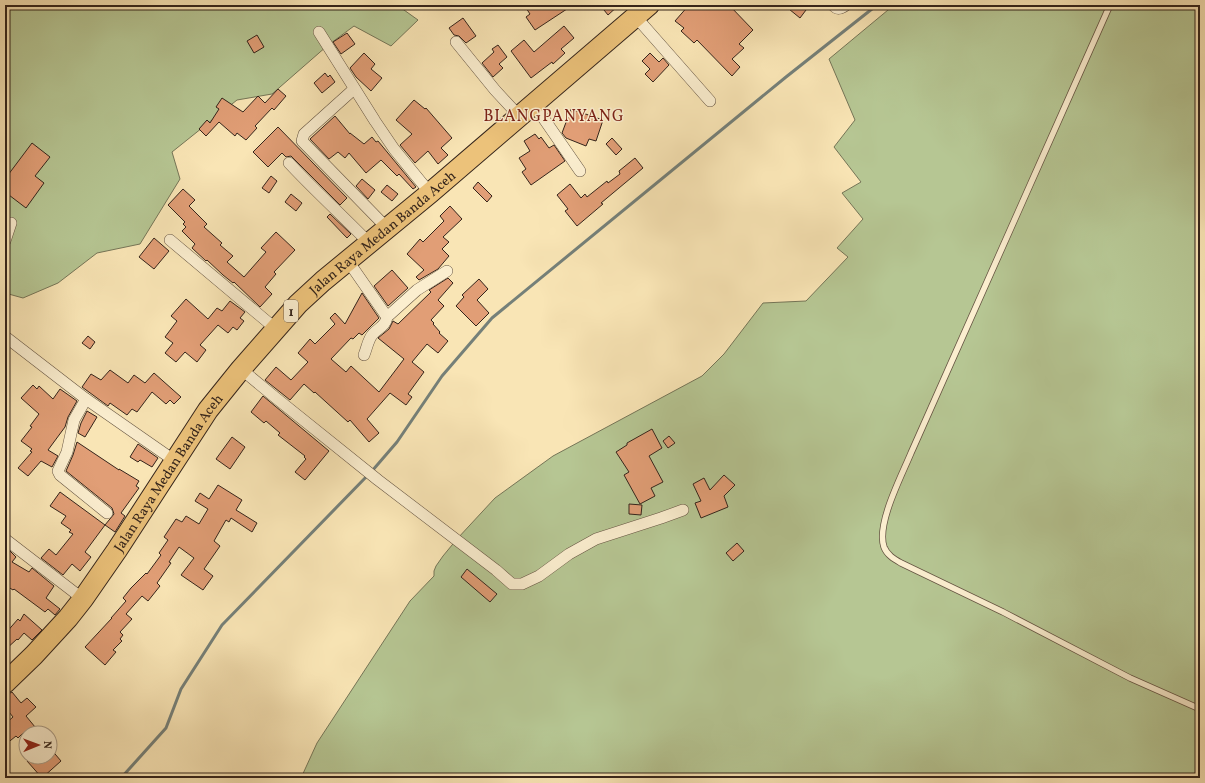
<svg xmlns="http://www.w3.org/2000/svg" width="1205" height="783" font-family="Vollkorn,serif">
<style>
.green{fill:#b6c693;stroke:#757557}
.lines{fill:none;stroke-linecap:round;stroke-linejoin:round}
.stream{stroke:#758079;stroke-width:3}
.building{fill:#e19e76;stroke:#34241b}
.lane-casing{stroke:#655442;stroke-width:7}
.street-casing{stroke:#655442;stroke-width:12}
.highway-casing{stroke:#34241b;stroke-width:22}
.lane{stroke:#fbeecf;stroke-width:5.5}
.street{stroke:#fbeecf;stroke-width:11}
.highway{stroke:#ecc27a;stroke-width:20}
.labels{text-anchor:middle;stroke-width:3;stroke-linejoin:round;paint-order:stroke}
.shield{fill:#fbeecf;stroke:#706151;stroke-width:1}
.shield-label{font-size:13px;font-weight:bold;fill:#34241b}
.street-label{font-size:14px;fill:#34241b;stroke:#fbeecf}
.quarter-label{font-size:16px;letter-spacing:1px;fill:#7a1f14;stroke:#fbeecf}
</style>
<rect width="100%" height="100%" fill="#f9e5b5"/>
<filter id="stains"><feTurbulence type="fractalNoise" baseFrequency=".005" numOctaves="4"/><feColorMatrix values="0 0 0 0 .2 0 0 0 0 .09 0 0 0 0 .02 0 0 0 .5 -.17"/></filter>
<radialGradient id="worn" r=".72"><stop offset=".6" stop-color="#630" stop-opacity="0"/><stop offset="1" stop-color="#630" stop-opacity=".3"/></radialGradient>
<g class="green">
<polygon points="5,5 397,5 418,20 391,46 354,26 327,46 272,94 237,100 172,152 180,179 140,244 97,253 58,283 23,298 5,293"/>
<polygon points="894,5 1200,5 1200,778 301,778 317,743 410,601 434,576 434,571 436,566 443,556 457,539 495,498 553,456 702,376 724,354 763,303 806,301 848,257 837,248 863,219 842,193 861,182 834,147 855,120 829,59"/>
</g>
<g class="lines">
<g class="stream">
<polyline points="372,471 397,442 442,376 492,318 786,77 877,5"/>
<polyline points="121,778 166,728 181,689 222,625 368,475"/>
</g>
</g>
<g class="building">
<polygon points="524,5 573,5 535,30 526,17 530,14"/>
<polygon points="600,5 619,5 608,15"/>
<polygon points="689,5 729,5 753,30 739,44 744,48 732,59 740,67 732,76 697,40 694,43 681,31 684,28 675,21"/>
<polygon points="784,5 801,5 806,10 800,18"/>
<polygon points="463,18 476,36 466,43 459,36 454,35 449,28"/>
<polygon points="564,26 574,38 561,49 565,53 553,64 552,62 531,78 511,51 524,40 534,52"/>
<polygon points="347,33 355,44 341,54 333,42"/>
<polygon points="257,35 264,47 254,53 247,41"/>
<polygon points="498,45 507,57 499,64 503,68 493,77 482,63 494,52 492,49"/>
<polygon points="364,53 375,64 371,69 382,78 371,91 356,77 350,68"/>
<polygon points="650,53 659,62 663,58 669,65 653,82 645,74 650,69 642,61"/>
<polygon points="325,73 328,77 330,75 335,82 322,93 314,83"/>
<polygon points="278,89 286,96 274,110 272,108 255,126 257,128 246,140 237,133 235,136 219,122 206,136 199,129 207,120 210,123 219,109 216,107 222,98 243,112 258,96 265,103"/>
<polygon points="414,100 425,109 426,108 452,138 441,148 448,155 438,164 428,151 415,163 400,145 412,134 396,120"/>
<polygon points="571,109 603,120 596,141 589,139 586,146 566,138 562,133"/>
<polygon points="335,116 350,134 350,133 364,144 372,137 376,142 378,141 416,187 413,189 399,174 397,176 381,160 366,173 349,153 345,158 338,152 329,159 310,139"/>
<polygon points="278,127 347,198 340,205 291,156 286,157 282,153 268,167 253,152"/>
<polygon points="535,134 539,139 541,137 549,148 554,145 565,161 531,185 522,172 526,169 519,158 530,151 524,141"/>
<polygon points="612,138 622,149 616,155 606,144"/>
<polygon points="32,143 50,157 35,176 44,183 26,208 5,192 5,179"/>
<polygon points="635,158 643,168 601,203 603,204 577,226 565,211 568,209 557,195 570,184 581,198 585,194 587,197 607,181 608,183 620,174 619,171"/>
<polygon points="271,176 277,181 269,193 262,188"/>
<polygon points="362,179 375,190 368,199 356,186"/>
<polygon points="478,182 492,196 487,202 473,188"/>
<polygon points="387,185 398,194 392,201 381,192"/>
<polygon points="183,189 195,200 189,206 207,224 204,227 222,243 220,245 233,256 227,262 244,277 266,252 261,248 276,232 295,250 274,272 276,274 265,287 272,294 260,307 234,282 233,283 223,275 207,260 206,261 192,248 195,244 182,231 186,227 183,224 185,222 168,205"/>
<polygon points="291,194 302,203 296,211 285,202"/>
<polygon points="450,206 462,219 443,237 449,242 442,249 449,256 438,269 419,280 416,277 424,270 407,254 420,239 423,242 444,221 440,216"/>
<polygon points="330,214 351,234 347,238 327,217"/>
<polygon points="154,238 169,251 154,269 139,257"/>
<polygon points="392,270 408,288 388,306 374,286"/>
<polygon points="448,278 453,283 438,300 444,306 431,320 434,323 433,324 440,332 439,333 448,341 438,353 427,344 412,362 424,372 408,394 412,397 406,405 390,393 367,419 379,433 369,442 350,420 348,422 315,392 314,393 304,384 290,400 265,380 276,367 291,380 308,362 298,353 310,339 315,344 335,324 330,318 335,313 345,324 362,293 379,318 362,335 359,333 353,339 351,338 331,359 346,372 351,366 379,392 404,359 378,338 389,329 393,321 398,324 431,292 429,290"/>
<polygon points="479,279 488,289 477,300 489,313 476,326 456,306 464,297 462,295"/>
<polygon points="186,299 208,319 217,308 222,311 230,301 245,312 240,318 244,321 237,330 233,327 228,333 218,325 200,345 206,350 197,362 185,352 176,362 165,353 173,343 165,337 177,321 171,316"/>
<polygon points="88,336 95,342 90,349 82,343"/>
<polygon points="110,370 128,383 134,375 145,383 154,373 181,397 174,404 170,400 166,404 152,392 137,412 132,409 127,415 110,403 108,406 82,387 91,374 101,380"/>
<polygon points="33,385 37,389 39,386 53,399 60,389 77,401 68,417 65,427 48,450 58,456 52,467 41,461 28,476 18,468 32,452 30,451 32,449 21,441 32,427 30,426 39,414 21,398"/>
<polygon points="263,396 329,451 305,480 295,472 306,459 304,457 305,456 278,435 280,433 266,421 264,423 251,412"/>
<polygon points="87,411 97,417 85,437 78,433 81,423"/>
<polygon points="652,429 662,448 649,456 663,482 651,488 655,496 640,504 624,475 629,472 616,452 627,445 627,443"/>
<polygon points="669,436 675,443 668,448 663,441"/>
<polygon points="232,437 245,447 230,469 216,459"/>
<polygon points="77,442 119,470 119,469 139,481 136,486 139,488 121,513 125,516 115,532 105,525 114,514 112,508 66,471 73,455"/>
<polygon points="138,444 158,458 152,467 140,460 138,462 130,457"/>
<polygon points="724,475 735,485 724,496 728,507 701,518 695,503 701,501 693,484 704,478 710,490"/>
<polygon points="218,485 242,500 236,510 257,523 252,532 231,518 229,522 226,520 214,541 220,546 204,569 213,576 203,590 181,575 194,558 179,547 169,562 171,563 157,583 160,586 148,601 142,596 126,614 132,619 120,632 123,635 120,639 122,641 113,650 116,652 105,665 85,647 112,618 111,618 126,601 123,598 131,588 146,573 147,574 161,555 159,553 168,540 164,537 176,519 182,522 186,516 199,524 208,509 195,501 200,493 209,499"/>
<polygon points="60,492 105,525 85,552 91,557 80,571 72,564 63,575 41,558 49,549 56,555 73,534 69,532 71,530 61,523 66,516 50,506"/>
<polygon points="629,504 642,505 641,515 629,514"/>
<polygon points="737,543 744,551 733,561 726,553"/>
<polygon points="10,551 16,557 12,562 29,572 32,568 54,586 46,598 60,609 55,615 48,609 45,612 14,589 13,590 5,585 5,558"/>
<polygon points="467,569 497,594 490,602 461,577"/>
<polygon points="24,614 42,630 32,640 24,633 18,640 17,639 5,650 5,634 18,619 20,621"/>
<polygon points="12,692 21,703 27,698 36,707 26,716 40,733 23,733 18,738 16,736 5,745 5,724 13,717 5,707 5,696"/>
<polygon points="50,748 61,761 42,778 27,761 32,757 50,757"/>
</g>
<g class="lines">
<g class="lane-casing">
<path id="lane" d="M1110,5L911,453C902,475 876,524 884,547C887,555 894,559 901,563L1003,612L1130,678L1200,709"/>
</g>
<g class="street-casing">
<g id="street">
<path d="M833,5C837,10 841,9 846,5"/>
<polyline points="636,17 710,101"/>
<polyline points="319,32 375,121 394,149 430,193"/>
<polyline points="456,42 495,90 519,116"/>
<polyline points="354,89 304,134 302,141 387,228"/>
<polyline points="533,103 580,171"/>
<path d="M289,163C315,191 343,216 369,243"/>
<polyline points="170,240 276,329"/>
<polyline points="5,241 11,223"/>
<path d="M348,261L387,317C386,326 378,328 373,334C368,339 367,348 364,355"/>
<polyline points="387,317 417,290 447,271"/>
<polyline points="5,338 7,338 86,399 175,461"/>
<polyline points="241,369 276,398 378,480 496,570 512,584 522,584 539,576 569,554 596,539 661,518 683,510"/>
<polyline points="86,399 74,420 67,452 58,471 60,475 107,513"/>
<polyline points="5,539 83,599"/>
</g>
</g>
<g class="highway-casing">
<g id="highway">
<path id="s1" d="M5,683L34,655L68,618L83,599L117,550L208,410L241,369L298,304L323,281L430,193L649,5"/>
</g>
</g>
<use href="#lane" class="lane"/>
<use href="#street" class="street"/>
<use href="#highway" class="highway"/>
</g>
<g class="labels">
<rect class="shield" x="284" y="300" width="14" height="22" rx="3"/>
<g class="shield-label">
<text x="291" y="316">1</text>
</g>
<g class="street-label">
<text dy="5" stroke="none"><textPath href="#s1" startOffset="591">Jalan Raya Medan Banda Aceh</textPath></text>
<text dy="5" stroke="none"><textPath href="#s1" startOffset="267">Jalan Raya Medan Banda Aceh</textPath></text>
</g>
<g class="quarter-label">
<text x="554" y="121">BLANGPANYANG</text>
</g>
</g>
<rect width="1205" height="783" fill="none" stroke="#f9e5b5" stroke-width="20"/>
<rect x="6" y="6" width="1193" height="771" fill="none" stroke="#34241b" stroke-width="2"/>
<rect x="10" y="10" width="1185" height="763" fill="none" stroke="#34241b"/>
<g transform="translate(38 745) rotate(89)"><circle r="19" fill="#fbeecf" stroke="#ab9d87"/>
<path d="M0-3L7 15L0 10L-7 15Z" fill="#8f2418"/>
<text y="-6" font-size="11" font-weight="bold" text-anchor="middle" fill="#34241b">N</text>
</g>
<rect width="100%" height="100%" filter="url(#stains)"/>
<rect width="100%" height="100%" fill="url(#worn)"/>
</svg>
